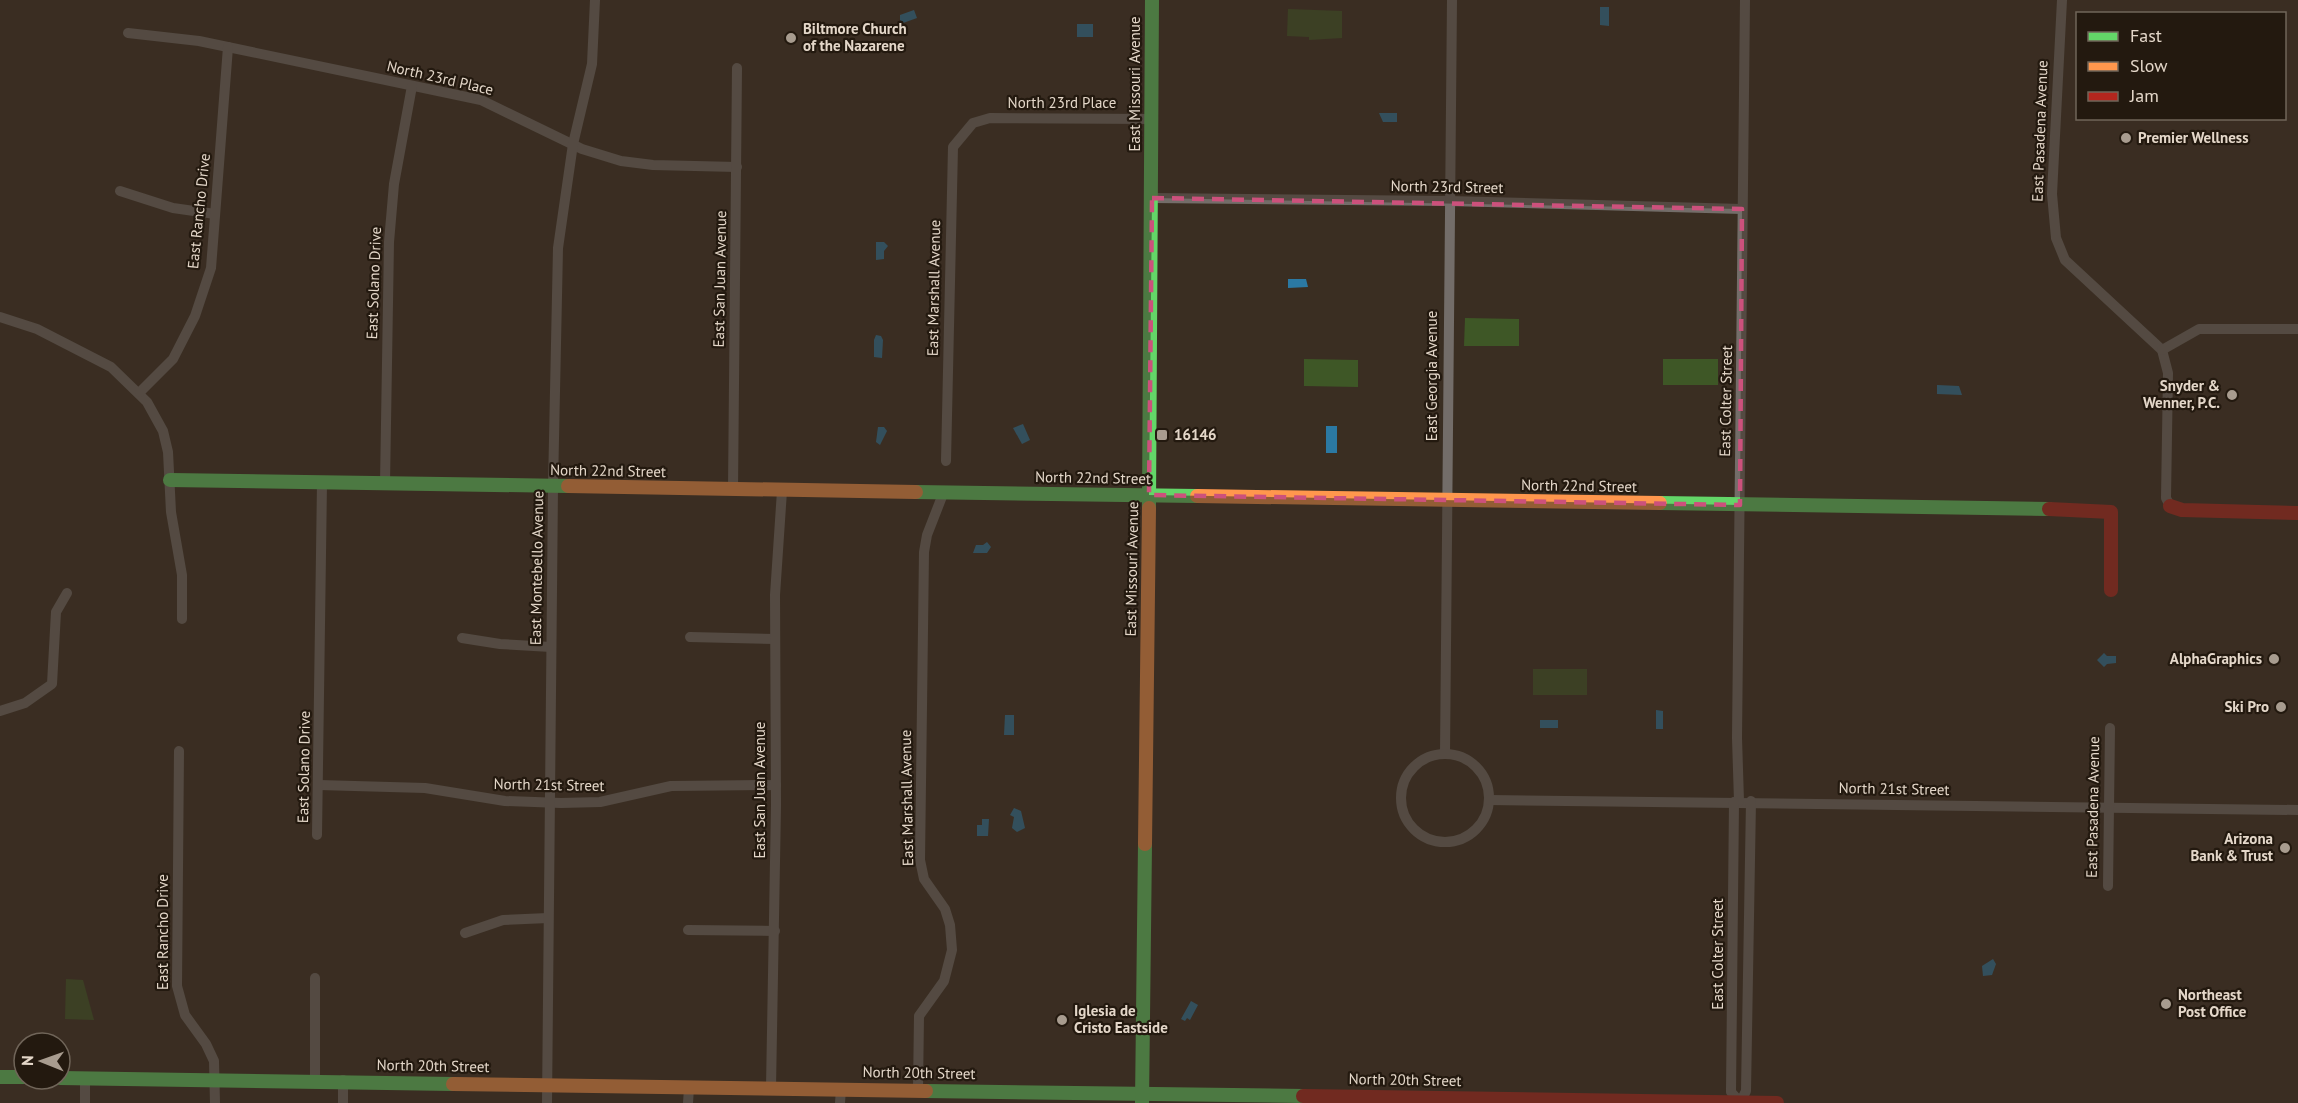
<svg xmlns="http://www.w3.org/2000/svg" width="2298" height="1103" font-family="'PT Sans',sans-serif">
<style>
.green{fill:#3e5726}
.water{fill:#2b79a3}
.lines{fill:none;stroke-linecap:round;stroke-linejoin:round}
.street{stroke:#736d69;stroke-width:10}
.fast{stroke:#63d668;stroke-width:14}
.slow{stroke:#ff974d;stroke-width:14}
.jam{stroke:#b3261e;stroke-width:14}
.marked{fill:none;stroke:#cc517c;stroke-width:4.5;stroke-dasharray:12 8;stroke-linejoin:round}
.poi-dot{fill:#a89c8f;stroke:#23190f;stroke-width:2}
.labels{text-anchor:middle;stroke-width:4.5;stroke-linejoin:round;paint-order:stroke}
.poi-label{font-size:15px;font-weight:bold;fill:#e4d7c9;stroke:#23190f;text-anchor:start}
.street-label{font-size:15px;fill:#e4d7c9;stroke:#23190f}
</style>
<rect width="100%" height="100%" fill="#3a2e22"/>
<g class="green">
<polygon points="1288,9 1342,11 1342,38 1309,40 1309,37 1287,36"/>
<polygon points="1465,318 1519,319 1519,346 1464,346"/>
<polygon points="1304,359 1358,360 1358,387 1304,386"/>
<rect x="1663" y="359" width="55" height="26"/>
<rect x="1533" y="669" width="54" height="26"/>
<polygon points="66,979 83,980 94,1020 65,1019"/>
</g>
<g class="water">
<polygon points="1600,7 1609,7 1609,26 1600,25"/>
<polygon points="914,10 917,18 903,23 900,20 900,15"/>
<rect x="1077" y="24" width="16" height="13"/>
<polygon points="1379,113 1397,113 1397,122 1383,122"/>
<polygon points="876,242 884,242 888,246 884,251 884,259 876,260"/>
<polygon points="1288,279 1306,279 1308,287 1288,288"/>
<polygon points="876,335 881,336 883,340 882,358 874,357 874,340"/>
<polygon points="1937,385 1959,386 1962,395 1937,394"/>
<polygon points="1023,424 1030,440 1022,444 1013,428"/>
<rect x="1326" y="426" width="11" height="27"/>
<polygon points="878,427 884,427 887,431 880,445 876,442"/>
<polygon points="987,542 991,547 987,553 973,553 976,545 983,545"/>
<polygon points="2104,653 2107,656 2116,656 2116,663 2107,664 2104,667 2097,660"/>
<polygon points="1656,710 1663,711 1663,729 1656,729"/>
<polygon points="1005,715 1014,715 1014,735 1004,735"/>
<rect x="1540" y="720" width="18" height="8"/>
<polygon points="1014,808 1021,811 1025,828 1017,832 1012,828 1014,817 1010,815"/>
<polygon points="982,819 989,819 988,836 977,836 977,825 982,825"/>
<polygon points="1993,959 1996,964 1992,975 1983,976 1982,966"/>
<polygon points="1191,1001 1198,1005 1190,1020 1187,1018 1185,1021 1181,1019"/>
</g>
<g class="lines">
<g class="street">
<polyline points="2062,0 2052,194 2056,238 2065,260 2162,350 2168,373 2166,498 2170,506"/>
<polyline points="128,33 199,41 481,100 582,149 621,161 653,165 737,167"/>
<polyline points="120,191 173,208 215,214"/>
<polyline points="1152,198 1449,201 1742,209"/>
<polyline points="0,317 37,329 111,367 147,402 163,431 168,452 171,512 182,575 182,619"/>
<polyline points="2162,350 2199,329 2298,329"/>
<polyline points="140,392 173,359 195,316 211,268 228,47"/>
<polyline points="946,461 953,147 973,123 990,118 1152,119"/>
<polyline points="385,484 389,242 394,184 412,86"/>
<polyline points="733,489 737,68"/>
<polyline points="690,637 775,639"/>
<polyline points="462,638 500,644 551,647"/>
<polyline points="0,711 25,703 52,684 56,612 67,593"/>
<polyline points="179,751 177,986 185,1015 206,1044 214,1061 215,1103"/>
<polyline points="1445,753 1452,0"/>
<circle cx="1445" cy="798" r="44"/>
<polyline points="319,785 425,788 505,801 561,803 600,802 671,786 776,785"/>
<polyline points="1489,800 2298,810"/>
<polyline points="1739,801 1737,738 1745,0"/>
<polyline points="1734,802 1731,1092 1740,1102"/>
<polyline points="317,835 322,483"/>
<polyline points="2108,886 2110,728"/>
<polyline points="688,930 775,931"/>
<polyline points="465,933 503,920 548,918"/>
<polyline points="315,1081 315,978"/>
<polyline points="771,1088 776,805 775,595 782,491"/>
<polyline points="918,1089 919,1016 944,981 952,950 950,925 945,909 924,879 920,860 924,552 927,535 943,494"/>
<polyline points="85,1103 85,1078"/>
<polyline points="343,1103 343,1080"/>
<polyline points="547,1103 553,487 558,248 573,144 592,64 595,0"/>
<polyline points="688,1103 689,1088"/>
<polyline points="840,1103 841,1089"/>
<polyline points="1740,1103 1746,1091 1751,801"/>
</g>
<g class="fast">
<polyline points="170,480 568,486"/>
<polyline points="916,492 1197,496"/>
<polyline points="1660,503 2049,509"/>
<polyline points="1149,508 1152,0"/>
<polyline points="0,1077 24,1077"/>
<polyline points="60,1078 453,1084"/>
<polyline points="926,1091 1303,1096"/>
<polyline points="1142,1103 1145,844"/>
</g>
<g class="slow">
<polyline points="568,486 916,492"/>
<polyline points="1197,496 1660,503"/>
<polyline points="1145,844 1149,508"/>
<polyline points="453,1084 926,1091"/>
</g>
<g class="jam">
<polyline points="2170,506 2182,510 2298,513"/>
<polyline points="2049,509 2111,512 2111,590"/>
<polyline points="1303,1096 1777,1103"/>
</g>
</g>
<path d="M0 0H2298V1103H0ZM1152,198L1742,209L1740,505L1149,495Z" fill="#3a2e22" fill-opacity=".55" fill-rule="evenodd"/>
<path class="marked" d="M1152,198L1742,209L1740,505L1149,495Z"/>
<g class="poi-dot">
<circle cx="791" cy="38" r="6"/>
<circle cx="2126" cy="138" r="6"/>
<circle cx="2232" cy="395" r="6"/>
<rect x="1156" y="429" width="12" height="12" rx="3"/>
<circle cx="2274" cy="659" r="6"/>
<circle cx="2281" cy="707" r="6"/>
<circle cx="2285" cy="848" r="6"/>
<circle cx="2166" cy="1004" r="6"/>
<circle cx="1062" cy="1020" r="6"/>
</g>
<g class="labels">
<g class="poi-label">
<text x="803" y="34">Biltmore Church<tspan x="803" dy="17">of the Nazarene</tspan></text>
<text x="2138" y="143">Premier Wellness</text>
<text x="2220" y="391" text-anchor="end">Snyder &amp;<tspan x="2220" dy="17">Wenner, P.C.</tspan></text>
<text x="1174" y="440">16146</text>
<text x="2262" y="664" text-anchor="end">AlphaGraphics</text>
<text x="2269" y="712" text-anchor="end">Ski Pro</text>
<text x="2273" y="844" text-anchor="end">Arizona<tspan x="2273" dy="17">Bank &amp; Trust</tspan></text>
<text x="2178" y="1000">Northeast<tspan x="2178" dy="17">Post Office</tspan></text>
<text x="1074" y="1016">Iglesia de<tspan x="1074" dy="17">Cristo Eastside</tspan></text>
</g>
<g class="street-label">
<text transform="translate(440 78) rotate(13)" y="5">North 23rd Place</text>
<text transform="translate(1135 84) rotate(-90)" y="5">East Missouri Avenue</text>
<text x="1062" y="108">North 23rd Place</text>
<text transform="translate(2040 131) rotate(-88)" y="5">East Pasadena Avenue</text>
<text transform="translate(1447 187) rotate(1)" y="5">North 23rd Street</text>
<text transform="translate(199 211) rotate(-84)" y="5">East Rancho Drive</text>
<text transform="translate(720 279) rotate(-89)" y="5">East San Juan Avenue</text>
<text transform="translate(374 283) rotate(-88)" y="5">East Solano Drive</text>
<text transform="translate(934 288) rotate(-89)" y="5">East Marshall Avenue</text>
<text transform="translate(1432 376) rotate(-90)" y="5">East Georgia Avenue</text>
<text transform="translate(1726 401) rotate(-89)" y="5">East Colter Street</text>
<text transform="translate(608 471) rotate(1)" y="5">North 22nd Street</text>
<text transform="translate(1093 478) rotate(1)" y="5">North 22nd Street</text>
<text transform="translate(1579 486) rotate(1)" y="5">North 22nd Street</text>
<text transform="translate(537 568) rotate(-89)" y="5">East Montebello Avenue</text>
<text transform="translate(1132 569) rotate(-89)" y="5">East Missouri Avenue</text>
<text transform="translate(304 767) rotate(-89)" y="5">East Solano Drive</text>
<text transform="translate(549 785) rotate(1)" y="5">North 21st Street</text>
<text transform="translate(1894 789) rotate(1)" y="5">North 21st Street</text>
<text transform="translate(760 790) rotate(-90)" y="5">East San Juan Avenue</text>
<text transform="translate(907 798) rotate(-91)" y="5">East Marshall Avenue</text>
<text transform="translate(2093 807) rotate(-89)" y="5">East Pasadena Avenue</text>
<text transform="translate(163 932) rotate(-90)" y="5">East Rancho Drive</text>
<text transform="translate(1718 954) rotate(-90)" y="5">East Colter Street</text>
<text transform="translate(433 1066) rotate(1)" y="5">North 20th Street</text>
<text transform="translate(919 1073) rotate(1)" y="5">North 20th Street</text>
<text transform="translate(1405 1080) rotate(1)" y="5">North 20th Street</text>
</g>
</g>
<rect x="2076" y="12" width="210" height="108" fill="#23190f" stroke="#706559" stroke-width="1.5"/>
<rect x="2088" y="32" width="30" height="9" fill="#63d668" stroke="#706559" stroke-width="1.5"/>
<text x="2130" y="42" font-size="18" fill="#e4d7c9">Fast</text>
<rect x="2088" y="62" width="30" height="9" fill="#ff974d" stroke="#706559" stroke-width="1.5"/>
<text x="2130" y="72" font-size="18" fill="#e4d7c9">Slow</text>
<rect x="2088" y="92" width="30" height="9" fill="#b3261e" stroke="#706559" stroke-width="1.5"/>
<text x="2130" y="102" font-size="18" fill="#e4d7c9">Jam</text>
<g transform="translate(42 1061) rotate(271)"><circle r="28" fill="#23190f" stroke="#706559" stroke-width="1.5"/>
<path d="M0-4.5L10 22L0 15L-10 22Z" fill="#a89c8f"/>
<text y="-9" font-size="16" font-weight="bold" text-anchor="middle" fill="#e4d7c9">N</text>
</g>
</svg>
